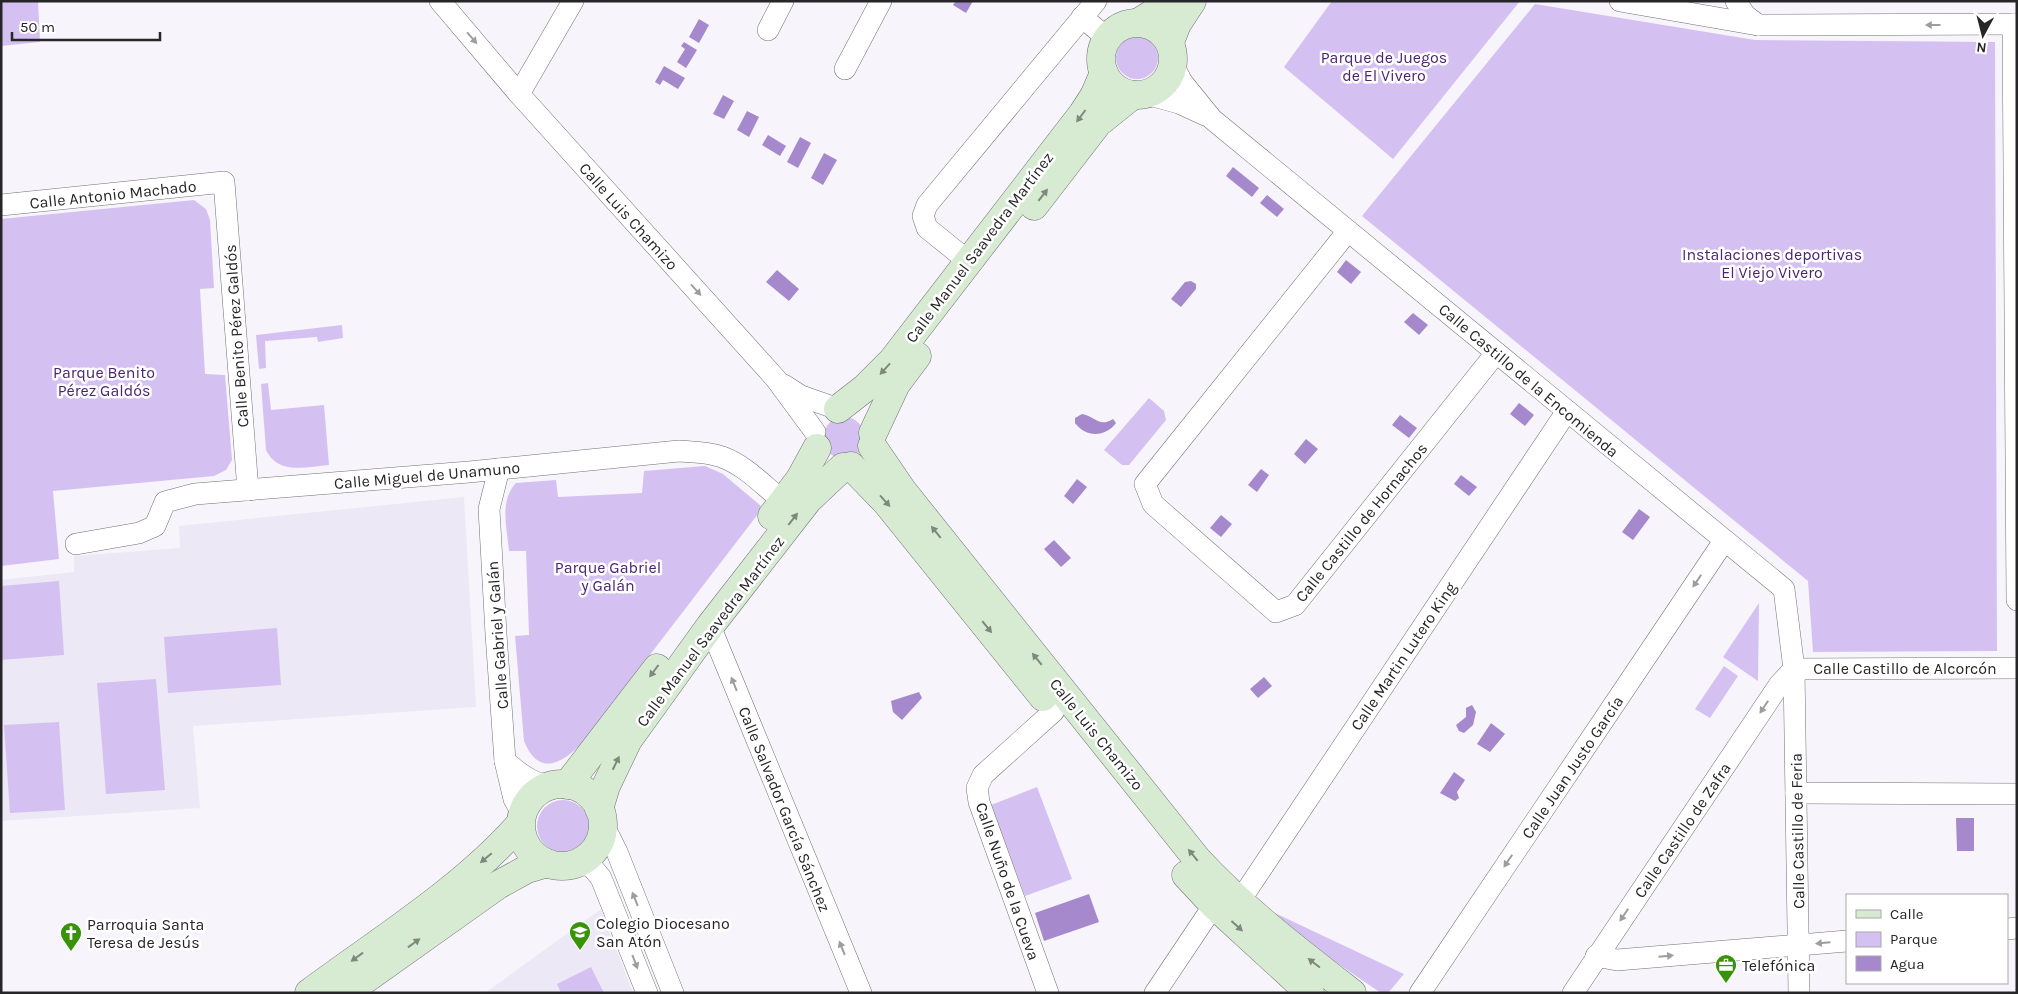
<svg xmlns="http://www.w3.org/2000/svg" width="2018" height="994" font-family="Karla,sans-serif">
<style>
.built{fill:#ece8f5}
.green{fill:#d4c1f1}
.water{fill:#a589cc}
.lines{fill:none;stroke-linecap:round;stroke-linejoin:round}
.minor-casing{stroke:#727075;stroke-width:22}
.secondary-casing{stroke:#727075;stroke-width:29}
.minor{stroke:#fff;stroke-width:21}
.secondary{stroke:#d7ebd2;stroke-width:28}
.oneway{fill:#9d9d9e}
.oneway2{fill:#7e887c}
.labels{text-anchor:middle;stroke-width:5;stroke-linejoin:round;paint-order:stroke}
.park-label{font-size:16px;fill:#4b2473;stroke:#fff}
.street-label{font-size:16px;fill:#262527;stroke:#fff}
.poi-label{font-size:16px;fill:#262527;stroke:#fff;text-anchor:start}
</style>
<rect width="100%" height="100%" fill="#f7f5fb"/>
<g class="built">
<polygon points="464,497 476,707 193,726 200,808 1,821 1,580 74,572 74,556 180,548 179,526"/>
<polygon points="601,909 633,993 485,993"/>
</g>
<g class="green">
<polygon points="1,1 38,1 40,42 1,46"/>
<polygon points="1332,1 1520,1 1393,159 1284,67"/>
<polygon points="1535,4 1755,40 1995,42 1997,651 1813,652 1808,581 1362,216"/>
<circle cx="1137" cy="58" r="21"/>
<polygon points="194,200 206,209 210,220 214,288 200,289 205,374 225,375 232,460 226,470 214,476 53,491 59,559 1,566 1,219"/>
<polygon points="342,325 343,338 318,342 317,337 265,341 266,368 259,369 256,335"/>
<path d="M268,383L271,410L324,405L329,465C306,467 278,475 266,450L261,384Z"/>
<polygon points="1149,398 1164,411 1166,420 1129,465 1122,465 1104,450"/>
<circle cx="844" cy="438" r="21"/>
<path d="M705,466L723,474L761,506L758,514L583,742C563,763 539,778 524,741L515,636L529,635L526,551H509C507,528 499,501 516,483L556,480L558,497L642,493L644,471Z"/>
<polygon points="59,581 64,655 1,660 1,586"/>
<polygon points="1759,603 1758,681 1723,657"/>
<polygon points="277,628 281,685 168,693 164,637"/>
<polygon points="1724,666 1738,676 1710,718 1695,709"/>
<polygon points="156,679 165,790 106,794 97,683"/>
<polygon points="59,722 65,810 10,813 4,725"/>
<polygon points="1037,787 1072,879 1025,896 991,805"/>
<circle cx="563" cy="826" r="26"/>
<polygon points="1260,906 1404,974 1388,993 1381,993 1262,912"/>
<polygon points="591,967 604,993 561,993 557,984"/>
</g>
<g class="water">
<polygon points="956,1 973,1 966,13 953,5"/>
<polygon points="699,19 709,25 699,43 689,37"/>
<polygon points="684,42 697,50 686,68 677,62 685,49 681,46"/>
<polygon points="664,66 685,78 678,89 663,80 660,85 655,82"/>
<polygon points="723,95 734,101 724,119 713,114"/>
<polygon points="747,111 759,117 749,137 737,130"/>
<polygon points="768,135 786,146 780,156 762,145"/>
<polygon points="800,137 811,143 798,168 787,162"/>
<polygon points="824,153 837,160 823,185 811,178"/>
<polygon points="1233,167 1259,188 1252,197 1226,176"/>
<polygon points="1267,195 1284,209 1277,217 1260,203"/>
<polygon points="1346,260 1361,272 1351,284 1337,272"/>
<polygon points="777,270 799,289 789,301 766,282"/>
<polygon points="1191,281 1196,284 1196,289 1181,307 1171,299 1185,282"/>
<polygon points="1413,313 1428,325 1419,335 1404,322"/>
<polygon points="1519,403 1534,415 1525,426 1510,414"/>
<path d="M1082,414C1095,416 1099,428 1113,419L1116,423C1106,437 1086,438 1075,423V418Z"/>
<polygon points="1400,415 1417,428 1409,438 1392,425"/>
<polygon points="1306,439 1318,449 1305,464 1294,454"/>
<polygon points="1261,469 1269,475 1257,492 1248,485"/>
<polygon points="1461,475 1477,487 1469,496 1454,484"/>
<polygon points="1077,479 1087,487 1073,504 1064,496"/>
<polygon points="1639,509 1650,517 1633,540 1622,532"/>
<polygon points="1221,515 1232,524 1221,537 1210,528"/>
<polygon points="1054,540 1071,558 1061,567 1044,549"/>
<polygon points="1264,677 1272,686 1258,698 1250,689"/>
<polygon points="919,692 922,698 902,720 893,712 891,701"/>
<polygon points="1472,705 1476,712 1473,725 1464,733 1459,731 1456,725 1466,717 1466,708"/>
<polygon points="1491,723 1505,734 1490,752 1477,744"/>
<polygon points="1454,772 1465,780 1457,792 1459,798 1455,801 1440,793"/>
<polygon points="1956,818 1974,818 1974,851 1957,851"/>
<polygon points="1089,894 1099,922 1044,941 1035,913"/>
</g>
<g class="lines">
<g class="minor-casing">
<g id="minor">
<polyline points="440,1 519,94 776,379 815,432"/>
<polyline points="1620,1 1758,25"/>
<polyline points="1736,1 1745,15 1758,25 2017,24"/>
<polyline points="1082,17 1107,38"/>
<polyline points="2013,24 2017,600"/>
<polyline points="768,30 783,1"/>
<polyline points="1173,65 1182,82 1212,119 1784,589 1794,669 1799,993"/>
<polyline points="845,69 881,1"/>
<polyline points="519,94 573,1"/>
<polyline points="1146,94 1179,103 1205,115"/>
<polyline points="1,205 224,182 248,490"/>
<polyline points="1348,231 1145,484 1153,504 1276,612 1295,605 1496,353"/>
<polyline points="968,261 927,228 923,216 927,205 1096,1"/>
<polyline points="784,385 801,396 838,409"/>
<polyline points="499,469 489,509 496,634 505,761 514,799 523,815"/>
<path d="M76,544L139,533L155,526L165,502L195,494L469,472L679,451C693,452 709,452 722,457C745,465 765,487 783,501"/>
<polyline points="710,626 861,993"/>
<polyline points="1794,669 2017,668"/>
<path d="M505,761C519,773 530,782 548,786"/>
<polyline points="1796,793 2017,794"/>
<polyline points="603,824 617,852 673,993"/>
<polyline points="578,863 592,867 601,878 647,993"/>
<polyline points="1239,902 1567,411"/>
<polyline points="2007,929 2017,928"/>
<polyline points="1596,956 1617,960 1847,941"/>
<polyline points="1048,993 979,802 977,788 983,775 1054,711"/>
<polyline points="1155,993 1214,905"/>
<polyline points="1420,993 1724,541"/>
<polyline points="1573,993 1779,685 1794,669"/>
</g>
</g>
<g class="secondary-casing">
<g id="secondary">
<polyline points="1139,22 1155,12 1166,1"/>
<circle cx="1137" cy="59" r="36"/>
<polyline points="1170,42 1177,24 1192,1"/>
<polyline points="1034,206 1098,123 1133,95"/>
<polyline points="838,409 865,388 892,361 1083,113 1094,96 1104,73"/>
<polyline points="873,433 896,384 917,356"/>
<path d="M872,446L902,490L1197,859C1243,909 1298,951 1352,993"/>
<polyline points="851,466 886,502 1043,697"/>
<polyline points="772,516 800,479 817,448"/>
<circle cx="562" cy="825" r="41"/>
<polyline points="567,785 657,668"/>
<polyline points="599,809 606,786 628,740 710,626 808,500 843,467"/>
<polyline points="1186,875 1214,905 1310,993"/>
<path d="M309,993C379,941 463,889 520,824"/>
<polyline points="346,993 498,885 527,869 547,863"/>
</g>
</g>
<use href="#minor" class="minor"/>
<use href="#secondary" class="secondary"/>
</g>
<defs><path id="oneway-solid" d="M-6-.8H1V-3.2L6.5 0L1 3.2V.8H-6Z" transform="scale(1.25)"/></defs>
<g class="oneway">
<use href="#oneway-solid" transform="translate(1933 25) rotate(180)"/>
<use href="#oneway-solid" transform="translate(472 38) rotate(49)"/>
<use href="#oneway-solid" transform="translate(696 290) rotate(48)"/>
<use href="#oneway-solid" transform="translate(1697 581) rotate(124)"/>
<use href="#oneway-solid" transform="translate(734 684) rotate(-112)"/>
<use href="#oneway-solid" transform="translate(1764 707) rotate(124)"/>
<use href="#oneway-solid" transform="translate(1508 861) rotate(124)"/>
<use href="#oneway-solid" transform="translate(635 899) rotate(-112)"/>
<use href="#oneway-solid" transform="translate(1624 915) rotate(124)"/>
<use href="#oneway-solid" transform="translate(1823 943) rotate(175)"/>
<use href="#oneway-solid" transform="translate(842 948) rotate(-112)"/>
<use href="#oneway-solid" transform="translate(1666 956) rotate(-5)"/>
<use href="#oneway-solid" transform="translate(635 962) rotate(69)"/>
</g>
<g class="oneway2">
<use href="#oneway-solid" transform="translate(1081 116) rotate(127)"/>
<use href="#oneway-solid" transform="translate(1043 195) rotate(-52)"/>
<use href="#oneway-solid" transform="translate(885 369) rotate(132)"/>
<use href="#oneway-solid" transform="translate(885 501) rotate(48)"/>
<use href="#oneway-solid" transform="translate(793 519) rotate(-52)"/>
<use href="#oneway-solid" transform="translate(936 532) rotate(-129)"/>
<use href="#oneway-solid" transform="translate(987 627) rotate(51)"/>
<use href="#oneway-solid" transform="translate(1037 659) rotate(-129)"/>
<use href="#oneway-solid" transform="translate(654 671) rotate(127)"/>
<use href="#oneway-solid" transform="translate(616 763) rotate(-64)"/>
<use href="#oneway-solid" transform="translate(1193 855) rotate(-129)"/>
<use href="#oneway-solid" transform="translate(486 858) rotate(140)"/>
<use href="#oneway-solid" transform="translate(1237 926) rotate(42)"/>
<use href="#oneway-solid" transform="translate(414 943) rotate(-36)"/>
<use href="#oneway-solid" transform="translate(357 957) rotate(144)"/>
<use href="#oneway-solid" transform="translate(1314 963) rotate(-143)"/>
</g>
<defs>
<g id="school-pin" transform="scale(1.125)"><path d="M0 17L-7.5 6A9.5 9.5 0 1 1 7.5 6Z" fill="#389309" stroke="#fff"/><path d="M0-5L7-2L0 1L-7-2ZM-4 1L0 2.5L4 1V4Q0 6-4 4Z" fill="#fff"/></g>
<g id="church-pin" transform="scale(1.125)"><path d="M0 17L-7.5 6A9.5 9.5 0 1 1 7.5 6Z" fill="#389309" stroke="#fff"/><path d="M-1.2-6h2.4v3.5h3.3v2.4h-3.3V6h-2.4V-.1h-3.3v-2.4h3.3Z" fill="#fff"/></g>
<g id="office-pin" transform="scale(1.125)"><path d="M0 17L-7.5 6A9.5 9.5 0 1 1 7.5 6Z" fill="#389309" stroke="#fff"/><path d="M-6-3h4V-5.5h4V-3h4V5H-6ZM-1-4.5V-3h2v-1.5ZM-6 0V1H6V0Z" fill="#fff"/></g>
</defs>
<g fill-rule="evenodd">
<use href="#school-pin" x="580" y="932"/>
<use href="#church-pin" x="71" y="933"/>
<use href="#office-pin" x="1726" y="965"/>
</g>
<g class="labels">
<g class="park-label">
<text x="1384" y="63">Parque de Juegos<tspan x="1384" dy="18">de El Vivero</tspan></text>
<text x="1772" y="260">Instalaciones deportivas<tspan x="1772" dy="18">El Viejo Vivero</tspan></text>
<text x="104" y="378">Parque Benito<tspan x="104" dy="18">Pérez Galdós</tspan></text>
<text x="608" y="573">Parque Gabriel<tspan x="608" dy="18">y Galán</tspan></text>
</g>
<g class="street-label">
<text transform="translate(113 194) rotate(-6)" y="6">Calle Antonio Machado</text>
<text transform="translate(629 216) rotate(48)" y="6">Calle Luis Chamizo</text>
<text transform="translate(979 247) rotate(-53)" y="6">Calle Manuel Saavedra Martínez</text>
<text transform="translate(236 336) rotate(-94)" y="6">Calle Benito Pérez Galdós</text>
<text transform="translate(1529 380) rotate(40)" y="6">Calle Castillo de la Encomienda</text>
<text transform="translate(427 475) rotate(-5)" y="6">Calle Miguel de Unamuno</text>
<text transform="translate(1361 522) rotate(-51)" y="6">Calle Castillo de Hornachos</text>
<text transform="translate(710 631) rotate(-53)" y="6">Calle Manuel Saavedra Martínez</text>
<text transform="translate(497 635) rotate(-94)" y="6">Calle Gabriel y Galán</text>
<text transform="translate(1403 656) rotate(-56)" y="6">Calle Martin Lutero King</text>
<text x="1905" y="674">Calle Castillo de Alcorcón</text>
<text transform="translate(1097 734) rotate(51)" y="6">Calle Luis Chamizo</text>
<text transform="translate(1572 767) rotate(-56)" y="6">Calle Juan Justo García</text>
<text transform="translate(785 809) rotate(68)" y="6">Calle Salvador García Sánchez</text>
<text transform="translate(1682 830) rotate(-56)" y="6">Calle Castillo de Zafra</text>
<text transform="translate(1797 831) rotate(-91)" y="6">Calle Castillo de Feria</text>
<text transform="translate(1008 881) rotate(71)" y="6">Calle Nuño de la Cueva</text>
</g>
<g class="poi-label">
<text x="596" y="929">Colegio Diocesano<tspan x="596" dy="18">San Atón</tspan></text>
<text x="87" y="930">Parroquia Santa<tspan x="87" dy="18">Teresa de Jesús</tspan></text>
<text x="1742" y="971">Telefónica</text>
</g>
</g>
<rect width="2018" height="994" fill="none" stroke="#262527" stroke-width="5"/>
<rect x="1846" y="894" width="162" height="90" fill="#ffffff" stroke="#a8a8a9"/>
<rect x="1856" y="910" width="25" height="8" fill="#d7ebd2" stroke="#a8a8a9"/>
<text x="1890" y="919" font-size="15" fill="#262527">Calle</text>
<rect x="1856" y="932" width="25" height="15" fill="#d4c1f1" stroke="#a8a8a9"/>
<text x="1890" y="944" font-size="15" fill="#262527">Parque</text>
<rect x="1856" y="956" width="25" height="15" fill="#a589cc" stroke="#a8a8a9"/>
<text x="1890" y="969" font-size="15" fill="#262527">Agua</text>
<g transform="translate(1983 35) rotate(187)" stroke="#ffffff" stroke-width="4" paint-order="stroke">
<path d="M0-4L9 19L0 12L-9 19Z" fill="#262527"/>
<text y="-8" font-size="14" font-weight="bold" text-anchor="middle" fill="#262527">N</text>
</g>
<path d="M12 32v8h148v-8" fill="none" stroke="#262527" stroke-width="2.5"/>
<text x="20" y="32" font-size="15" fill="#262527" stroke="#ffffff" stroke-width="4" paint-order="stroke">50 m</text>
</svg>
